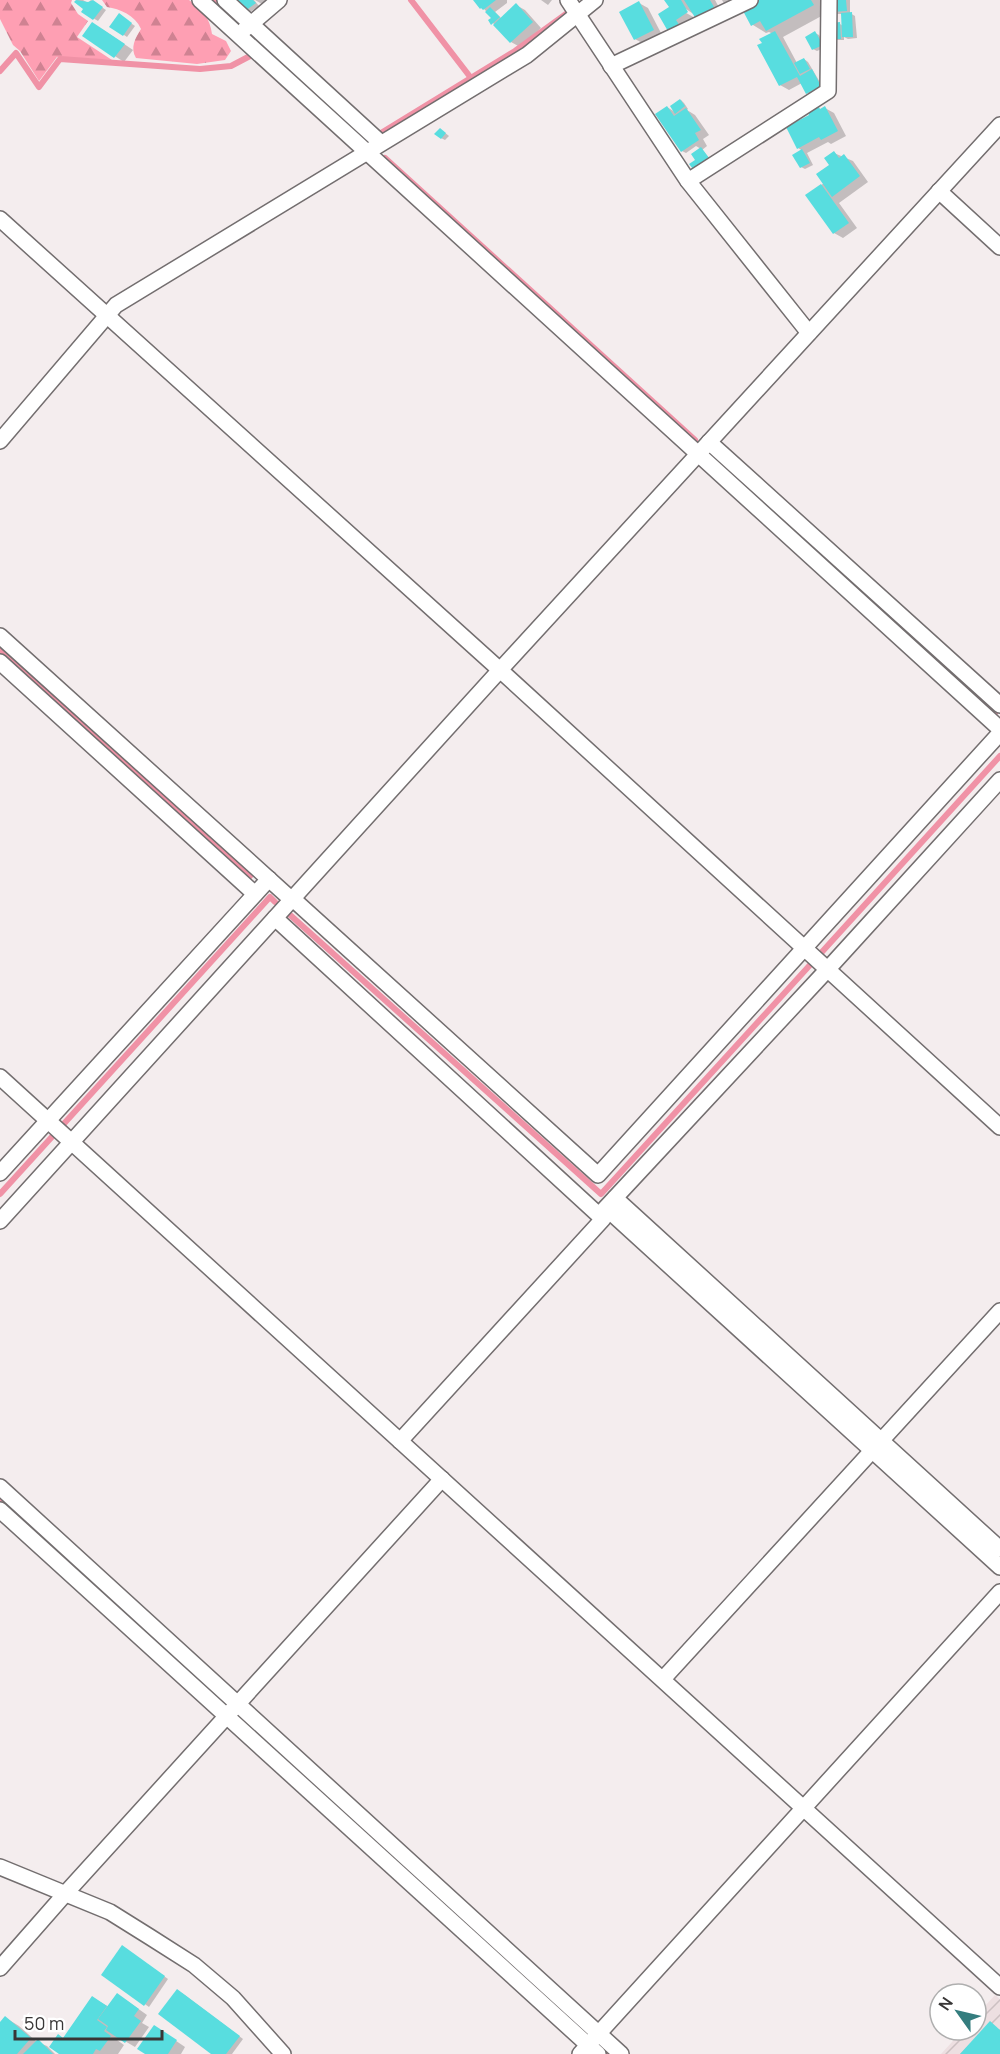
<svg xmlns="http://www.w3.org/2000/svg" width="1000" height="2054" font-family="Manrope,sans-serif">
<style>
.industrial{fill:url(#industrial-furrows)}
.forest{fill:url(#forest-firs)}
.shadow{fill:#0003;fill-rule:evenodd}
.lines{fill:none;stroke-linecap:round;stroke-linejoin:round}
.stream{stroke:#f092a6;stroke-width:6}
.building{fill:#58dddf}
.minor-casing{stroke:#736e6f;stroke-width:18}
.minor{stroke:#fff;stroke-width:15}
</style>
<defs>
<pattern id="industrial-furrows" width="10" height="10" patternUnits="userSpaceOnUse" patternTransform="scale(1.5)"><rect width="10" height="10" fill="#eddfe1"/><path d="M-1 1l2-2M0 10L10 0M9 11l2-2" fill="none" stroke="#ccc0c2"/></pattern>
<pattern id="forest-firs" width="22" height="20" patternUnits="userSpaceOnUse" patternTransform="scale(1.5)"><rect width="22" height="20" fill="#fe9fb3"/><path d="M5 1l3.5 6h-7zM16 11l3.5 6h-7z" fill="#cf8292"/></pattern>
</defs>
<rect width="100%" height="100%" fill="#f4edee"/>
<polygon class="industrial" points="995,1995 1000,1999 1000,2054 941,2054 963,2030 976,2030 976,2016"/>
<g class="forest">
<polygon points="0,0 72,0 71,3 78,14 88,21 77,37 112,60 57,57 39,81 20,51 13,45 0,19"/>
<path d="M102,0H189C202,9 210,18 212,34L226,41L231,51L225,60L197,64L136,58C130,48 135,38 141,29C135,15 120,9 107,7Z"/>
</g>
<g class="shadow">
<polygon points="77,0 83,0 88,3 91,0 106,10 98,21 83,12 85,8 76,2"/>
<polygon points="239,0 254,0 259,6 250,12"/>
<polygon points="255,0 277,0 267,7"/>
<polygon points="475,0 507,0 507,3 495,12 502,19 516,5 525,10 541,28 520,47 511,42 493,23 490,20 493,18"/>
<polygon points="541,0 552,0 548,5"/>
<path d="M666,0H715L722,13L679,37L671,8ZM683,7L695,15V18L681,10Z"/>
<polygon points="722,0 755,0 743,7 762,0 827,0 827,13 783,37 797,63 804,59 808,62 824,89 812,96 807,93 802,83 789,90 780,85 773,34 769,32 766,33 753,25 743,7 726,7"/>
<polygon points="832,0 850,0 850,13 855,16 857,38 848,39 844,37 844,40 837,40 833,38 840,24 843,26 842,14 837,14 833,12"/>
<polygon points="639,3 648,8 662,35 644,44 635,39"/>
<polygon points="119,15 135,26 127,37 111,26"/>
<polygon points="102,29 133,50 124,62 84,36"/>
<polygon points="815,33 819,35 826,47 817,51 813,49"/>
<polygon points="681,100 684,103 688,109 687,110 695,115 709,135 703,139 707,146 702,150 712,161 694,168 701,149 696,146 686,153 682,151 667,107 675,112"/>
<polygon points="825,108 834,113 846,136 831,144 828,142 807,153 813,165 805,169 801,167 803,151 798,148 821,110"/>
<polygon points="444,132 449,136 445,140 441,138"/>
<polygon points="834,153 853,161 868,182 839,203 857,228 843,238 834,233 807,196 824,183"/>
<polygon points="126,1949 168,1979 149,2007 103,1974"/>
<polygon points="182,1993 243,2039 232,2054 213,2054"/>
<polygon points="93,1998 109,2007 126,2000 147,2015 142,2023 149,2027 135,2047 118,2037 117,2040 124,2045 118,2054 62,2054 64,2040"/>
<polygon points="6,2018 19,2026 37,2042 47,2046 55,2054 0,2054 0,2024"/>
<polygon points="163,2032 185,2047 181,2054 148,2054"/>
</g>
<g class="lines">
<g class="stream">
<polyline points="212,0 238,24"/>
<polyline points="411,0 471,78"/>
<polyline points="252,37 368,142"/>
<polyline points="0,71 16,53 39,87 60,59 200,69 231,66 250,56"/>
<polyline points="381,133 515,51 566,14"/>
<polyline points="385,158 695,440"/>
<polyline points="714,457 995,713"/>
<polyline points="0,650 250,876"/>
<polyline points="289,914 601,1194 810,965"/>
<polyline points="821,953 1000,756"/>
<polyline points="0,1194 270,897 275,902"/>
<polyline points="0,1499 227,1705"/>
<polyline points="240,1718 585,2032"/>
<polyline points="604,2049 609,2054"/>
</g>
</g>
<g class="building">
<polygon points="76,0 88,2 93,0 103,7 93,20 81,12 83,9 74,2"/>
<polygon points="237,0 253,0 256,3 245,11"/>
<polygon points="473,0 496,0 483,10 481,8 480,9"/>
<polygon points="664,0 681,0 688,12 676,20 680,26 669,33 658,14 669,7"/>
<polygon points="684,0 710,0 714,7 696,19"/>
<polygon points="759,0 811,0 814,5 766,31 760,21 751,26 742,9"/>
<polygon points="831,0 846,0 847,11 831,12"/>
<polygon points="639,1 654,30 634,40 619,12"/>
<polygon points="516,3 533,22 510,43 493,25"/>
<polygon points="490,7 500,17 491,25 488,20 491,18 485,12"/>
<polygon points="852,12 853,37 842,37 841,13"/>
<polygon points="119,13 132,23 123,36 109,27"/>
<polygon points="92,22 125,44 114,58 82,36"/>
<polygon points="840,22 841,39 832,39 831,23"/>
<polygon points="775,31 800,76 812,69 821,86 806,94 797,77 779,86 757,45 762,43 759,39"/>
<polygon points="815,31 823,45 812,50 805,37"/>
<polygon points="804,58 810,69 800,74 794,63"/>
<polygon points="680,99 685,106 675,114 670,106"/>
<polygon points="667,106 674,116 686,108 701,130 695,133 699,140 681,152 655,114"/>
<polygon points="825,106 838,131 821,140 819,137 797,149 786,127 809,115 808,112 819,107 820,109"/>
<polygon points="440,128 446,133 441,139 434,134"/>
<polygon points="701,147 709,158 693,169 689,164 695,160 691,154"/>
<polygon points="802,149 810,163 800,168 792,155"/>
<polygon points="834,151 839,158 844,154 860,176 832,197 816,174 829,165 824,158"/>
<polygon points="821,184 849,223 833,234 805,195"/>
<polygon points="122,1945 165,1976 144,2006 101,1975"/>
<polygon points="177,1989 240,2036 226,2054 211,2054 158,2014"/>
<polygon points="117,1993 139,2009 134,2016 141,2021 125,2043 106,2030 108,2026 98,2019"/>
<polygon points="92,1996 107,2006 97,2020 107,2027 104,2031 111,2036 100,2051 96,2049 93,2054 59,2054 49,2047 58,2034 63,2038"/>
<polygon points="5,2016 31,2038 17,2054 0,2054 0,2022"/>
<polygon points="990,2021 1000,2030 1000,2054 960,2054"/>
<polygon points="154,2025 177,2040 168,2054 145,2054 137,2049"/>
<polygon points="38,2039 53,2054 23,2054"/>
</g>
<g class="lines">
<g class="minor-casing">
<g id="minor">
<polyline points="200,0 1000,729"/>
<polyline points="225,0 381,143"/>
<polyline points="568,0 688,181 809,333"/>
<polyline points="245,29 279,0"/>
<polyline points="611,66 750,0"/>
<polyline points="688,181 828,91 829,0"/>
<polyline points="939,191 1000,247"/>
<polyline points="0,219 500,670 1000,1127"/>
<polyline points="0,441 116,305 527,55 595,0"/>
<polyline points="709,442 1000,705"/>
<polyline points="0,636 292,900"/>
<polyline points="0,662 255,894"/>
<polyline points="293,899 598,1175 1000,733"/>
<polyline points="275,918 603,1219 400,1441"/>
<polyline points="0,1077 1000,1987"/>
<polyline points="0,1173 269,879"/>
<polyline points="615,1198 1000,1549"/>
<polyline points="606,1208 1000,1567"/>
<polyline points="599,1215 827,970 1000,780"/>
<polyline points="0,1221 500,670 1000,125"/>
<polyline points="0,1487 621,2054"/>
<polyline points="0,1510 598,2054"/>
<polyline points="663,1679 1000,1311"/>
<polyline points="0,1867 110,1912 150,1937 194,1965 233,1998 283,2054"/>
<polyline points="0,1968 65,1894 442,1479"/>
<polyline points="580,2054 1000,1592"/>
</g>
</g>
<use href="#minor" class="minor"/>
</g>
<g transform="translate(958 2012) rotate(304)"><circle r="28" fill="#ffffff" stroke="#afafaf" stroke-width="1.5"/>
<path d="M0-4.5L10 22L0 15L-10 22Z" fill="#347d7e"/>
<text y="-9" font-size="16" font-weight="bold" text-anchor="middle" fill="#383636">N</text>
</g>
<path d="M15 2030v9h147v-9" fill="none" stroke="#383636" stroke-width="3"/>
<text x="24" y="2030" font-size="18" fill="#383636" stroke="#ffffff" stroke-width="4.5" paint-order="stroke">50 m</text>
</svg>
